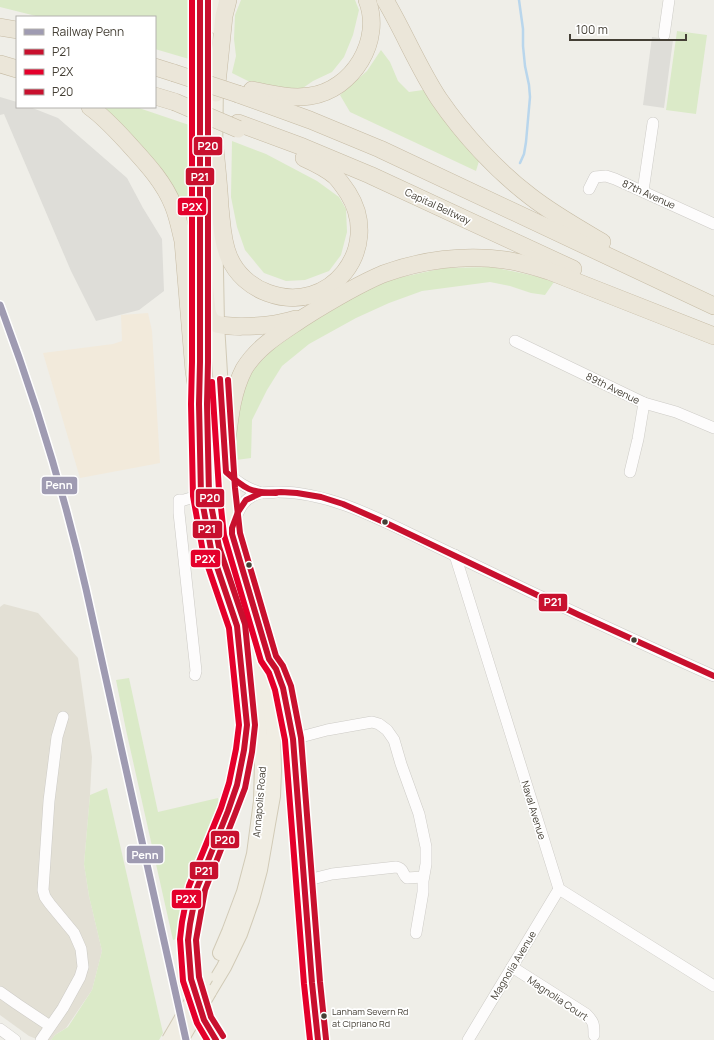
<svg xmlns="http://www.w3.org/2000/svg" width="714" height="1040" font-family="Manrope,sans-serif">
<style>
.residential{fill:#e3e0d5}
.commercial{fill:#f2eadb}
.green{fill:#dbeac8}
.parking{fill:#deddd8}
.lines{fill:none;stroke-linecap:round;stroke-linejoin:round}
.stream{stroke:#b9d6ec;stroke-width:2.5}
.minor-casing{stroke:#cdcbc6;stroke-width:12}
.major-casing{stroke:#d1cab6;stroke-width:16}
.highway-casing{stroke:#c6bba4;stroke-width:18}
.minor{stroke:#fdfcfc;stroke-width:11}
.major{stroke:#f0ede3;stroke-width:14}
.highway{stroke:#ebe6d9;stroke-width:17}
.major-bridge-casing{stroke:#d1cab6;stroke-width:16;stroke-linecap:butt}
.highway-bridge-casing{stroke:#c6bba4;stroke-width:18;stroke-linecap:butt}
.major-bridge{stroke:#f0ede3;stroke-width:14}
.highway-bridge{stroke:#ebe6d9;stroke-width:17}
.bus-1-casing{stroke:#fff;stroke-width:9}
.bus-2-casing{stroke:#fff;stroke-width:9}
.bus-3-casing{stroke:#fff;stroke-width:9}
.bus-1{stroke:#c8102e;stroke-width:6}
.bus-2{stroke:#e4002b;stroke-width:6}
.bus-3{stroke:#c8102e;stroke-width:6}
.rail-1-casing{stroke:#fff;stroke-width:10}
.rail-1{stroke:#9f9bb2;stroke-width:7}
.bus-dot{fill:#443f35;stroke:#fff;stroke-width:1.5}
.labels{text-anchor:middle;stroke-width:3.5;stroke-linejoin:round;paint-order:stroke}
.bus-label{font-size:9px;fill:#443f35;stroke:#fff;text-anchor:start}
.street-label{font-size:10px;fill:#443f35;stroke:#fff}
.line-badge{stroke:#fff;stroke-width:1.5}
.badge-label{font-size:11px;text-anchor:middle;font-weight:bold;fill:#fff}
</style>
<rect width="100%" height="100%" fill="#efeee8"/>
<polygon class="residential" points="4,604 38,613 78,658 92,757 90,795 84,864 89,896 102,951 92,990 66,1028 55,1035 51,1040 39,1040 29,1036 0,1015 0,607"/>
<polygon class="commercial" points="148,313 152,331 160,463 80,478 43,353 113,344 122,341 121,315"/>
<g class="green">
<polygon points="0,0 190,0 191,31 189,59 155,49 155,17 40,17 0,7"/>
<polygon points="241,0 355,0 359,10 353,35 344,57 332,72 313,81 297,92 250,82 232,73 236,56 234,39 235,15"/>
<polygon points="677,31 707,35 696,114 666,110"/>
<polygon points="381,50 390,62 398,81 409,92 423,90 479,161 476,171 350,112 340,95 367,71"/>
<polygon points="102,107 136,107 192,126 193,224 186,225"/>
<polygon points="232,141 266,154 317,181 339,197 346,209 347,232 341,255 329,271 305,280 286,281 264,273 245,250 237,227 231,197"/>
<polygon points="492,267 535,276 554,282 545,295 531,293 510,286 490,282 422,291 389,303 356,318 309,344 282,366 267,390 252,420 251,458 236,460 237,425 242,394 253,370 272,350 303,328 361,293 393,279 444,268"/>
<polygon points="129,678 158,812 218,798 220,811 190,880 182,916 179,938 173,940 126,730 116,680"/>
<polygon points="107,788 163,1033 159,1040 51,1040 55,1035 68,1027 92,990 102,951 89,896 84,864 90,795"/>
</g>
<g class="parking">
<polygon points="652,37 673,40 664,108 643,105"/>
<polygon points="0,97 17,102 17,107 30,107 58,118 127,178 143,208 162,239 164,291 139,310 96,321 71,271 4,114 0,115"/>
</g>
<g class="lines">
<polyline class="stream" points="519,0 523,29 523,46 525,66 529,85 530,97 526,142 524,154 520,163"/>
<g class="minor-casing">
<g id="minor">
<polyline points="664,35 669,0"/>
<polyline points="589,189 595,177 606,176 615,179 714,224"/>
<polyline points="643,191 653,123"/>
<polyline points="515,341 644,403 676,412 714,428"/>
<path d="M226,472C239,483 244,487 261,493"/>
<polyline points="630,472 638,439 644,403"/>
<path d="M232,528C238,512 242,497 261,493C266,492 271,493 276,492C329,491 383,521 429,543C464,560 498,576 533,593C593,621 653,649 714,676"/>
<polyline points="455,555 559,889 714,986"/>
<polyline points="195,675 196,671 179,513 179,500 184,500 201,495"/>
<polyline points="293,739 327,730 372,722 379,724 387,730 394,740 401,764 419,814 426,847 426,864 423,881 423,892 416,933"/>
<path d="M304,881L332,874L396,867C404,868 402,874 407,878L423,877"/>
<path d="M512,967L586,1014C594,1022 594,1024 594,1035"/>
<polyline points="0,992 17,1004 50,1026"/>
<polyline points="0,1029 15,1040"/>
<polyline points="41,1040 63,1008 80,977 83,967 81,949 78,942 74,933 50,904 45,897 43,890 49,801 57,737 63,717"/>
<polyline points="468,1040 559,889"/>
</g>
</g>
<g class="major-casing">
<g id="major">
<polyline points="217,27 217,0"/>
<polyline points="215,159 216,83"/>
<polyline points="200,246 200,0"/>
<polyline points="200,299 200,360"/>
<polyline points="199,395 201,495 205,517 211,549 223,586 237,626 247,642 255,680 257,696 262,762 261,801 254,854 244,892 229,932 220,953"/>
<path d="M201,495C208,496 211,497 215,503L220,532L228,558L234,568"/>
<polyline points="269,659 276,669 283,688 293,739 312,983 318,1040"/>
<polyline points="209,992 224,967 240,934 252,900 260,870 268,824 273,796 274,771 273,728 266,670 269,659 259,624 239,560 232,534 227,489 217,324 215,219"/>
<polyline points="216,1040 204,1020 191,979 189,958 188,940 190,924 197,888 228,811 237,785 244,750 247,725 246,708 239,640"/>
</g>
</g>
<g class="highway-casing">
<g id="highway">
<path d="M385,0C404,32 418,67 439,99C463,134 496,170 530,196C553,214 578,228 602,242"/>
<polyline points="0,27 17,30"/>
<polyline points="0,64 17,69"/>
<polyline points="155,67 174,73"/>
<path d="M252,90C271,94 291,99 310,96C353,90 383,40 367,0"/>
<polyline points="216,93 224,16 228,0"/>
<polyline points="238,94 310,120 380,149 714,306"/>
<polyline points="155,96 175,102"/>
<path d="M90,107C104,117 115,129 126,141C144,161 163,180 173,205C178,217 180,229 183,241L194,371L199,404"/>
<polyline points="238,123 303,147 370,175 573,269"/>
<path d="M215,149C217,168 219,188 220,207C222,224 222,241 229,257C236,274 251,287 268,293C330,316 383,248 348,193C344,187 340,181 335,176C326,168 315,163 304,158"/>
<path d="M199,235L207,311C208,315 209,319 213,322C221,329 263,326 275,324C282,323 289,321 296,319"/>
<path d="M225,458C229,428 230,396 244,369C258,346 281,333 303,318C327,303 357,285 383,274C421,260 465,254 505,260C520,262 535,267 549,271L714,336"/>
</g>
</g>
<use href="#minor" class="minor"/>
<use href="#major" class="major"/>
<use href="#highway" class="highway"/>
<g class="major-bridge-casing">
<g id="major-bridge">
<polyline points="169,1040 206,977"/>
<polyline points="181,1040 209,992"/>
</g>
</g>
<g class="highway-bridge-casing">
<g id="highway-bridge">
<polyline points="174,73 238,94"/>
<polyline points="175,102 238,129"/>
</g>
</g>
<use href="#major-bridge" class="major-bridge"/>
<use href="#highway-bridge" class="highway-bridge"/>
<g class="bus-1-casing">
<g id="bus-1">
<polyline points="200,0 200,362 199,404 201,495 211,549 237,626 247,725 244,750 237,785 228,811 197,888 190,924 188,940 191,979 204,1020 216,1040"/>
<path d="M220,379L226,472C245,489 251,493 276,493"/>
<polyline points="318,1040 312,983 293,739 283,688 276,669 269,659 232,534 232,528 238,512 246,500 261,493 281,492 297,493 321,497 343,504 386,523 579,615 714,676"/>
</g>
</g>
<g class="bus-2-casing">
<g id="bus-2">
<polyline points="192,0 192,362 191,404 193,496 203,552 229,628 239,725 236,749 229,783 221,808 189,886 182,922 180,939 183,981 197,1023 207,1040"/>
<polyline points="212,382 219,490 224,535 261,661 269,673 275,690 285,740 304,984 310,1040"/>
</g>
</g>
<g class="bus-3-casing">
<g id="bus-3">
<polyline points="208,0 208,362 207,404 209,494 219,547 245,624 255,725 252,752 245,788 235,814 205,890 196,940 199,977 211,1017 223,1036"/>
<polyline points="228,380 235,488 240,533 276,656 283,666 291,686 301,738 320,982 326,1039"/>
</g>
</g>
<use href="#bus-1" class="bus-1"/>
<use href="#bus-2" class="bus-2"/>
<use href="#bus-3" class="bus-3"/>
<g class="rail-1-casing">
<path id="rail-1" d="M0,305C35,398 64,492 86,589L186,1040"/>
</g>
<use href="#rail-1" class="rail-1"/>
</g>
<g class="bus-dot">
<circle cx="385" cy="522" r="3.5"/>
<circle cx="249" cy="565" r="3.5"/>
<circle cx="634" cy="640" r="3.5"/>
<circle cx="324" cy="1016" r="3.5"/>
</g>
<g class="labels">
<g class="bus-label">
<text x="332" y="1015">Lanham Severn Rd<tspan x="332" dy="12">at Cipriano Rd</tspan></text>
</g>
<g class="street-label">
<text transform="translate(649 194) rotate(24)" y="4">87th Avenue</text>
<text transform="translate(438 206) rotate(25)" y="4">Capital Beltway</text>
<text transform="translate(613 388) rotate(26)" y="4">89th Avenue</text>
<text transform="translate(259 802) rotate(-85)" y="4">Annapolis Road</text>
<text transform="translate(534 810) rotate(73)" y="4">Naval Avenue</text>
<text transform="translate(513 965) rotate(-59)" y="4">Magnolia Avenue</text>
<text transform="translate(558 998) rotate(34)" y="4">Magnolia Court</text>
</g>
</g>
<g class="line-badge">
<rect x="193" y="136" width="30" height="20" rx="4" fill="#c8102e"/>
<rect x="185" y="167" width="30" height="19" rx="4" fill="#c8102e"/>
<rect x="177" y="197" width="30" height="19" rx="4" fill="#e4002b"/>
<rect x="41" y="476" width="37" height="19" rx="4" fill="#9f9bb2"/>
<rect x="195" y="488" width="30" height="20" rx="4" fill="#c8102e"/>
<rect x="192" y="520" width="31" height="19" rx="4" fill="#c8102e"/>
<rect x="190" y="549" width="31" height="19" rx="4" fill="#e4002b"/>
<rect x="538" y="593" width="30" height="19" rx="4" fill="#c8102e"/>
<rect x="210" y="830" width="30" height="19" rx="4" fill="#c8102e"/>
<rect x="126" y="845" width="38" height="19" rx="4" fill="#9f9bb2"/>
<rect x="189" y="861" width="30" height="19" rx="4" fill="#c8102e"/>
<rect x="171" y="889" width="31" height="20" rx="4" fill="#e4002b"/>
</g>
<g class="badge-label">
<text x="208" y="150">P20</text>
<text x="200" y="181">P21</text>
<text x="192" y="211">P2X</text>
<text x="59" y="489">Penn</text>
<text x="210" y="502">P20</text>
<text x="207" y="533">P21</text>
<text x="205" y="563">P2X</text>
<text x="553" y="606">P21</text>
<text x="225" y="844">P20</text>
<text x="145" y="859">Penn</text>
<text x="204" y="875">P21</text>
<text x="186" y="903">P2X</text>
</g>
<rect x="16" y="16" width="140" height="92" fill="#ffffff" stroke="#b4b2ae"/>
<rect x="24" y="29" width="20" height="6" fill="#9f9bb2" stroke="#b4b2ae"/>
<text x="52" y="36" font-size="12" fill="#443f35">Railway Penn</text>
<rect x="24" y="49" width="20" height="6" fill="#c8102e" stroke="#b4b2ae"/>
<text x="52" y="56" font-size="12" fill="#443f35">P21</text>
<rect x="24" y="69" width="20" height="6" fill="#e4002b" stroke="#b4b2ae"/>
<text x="52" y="76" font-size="12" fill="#443f35">P2X</text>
<rect x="24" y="89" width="20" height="6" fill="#c8102e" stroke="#b4b2ae"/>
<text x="52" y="96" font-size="12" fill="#443f35">P20</text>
<path d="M570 34v6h116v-6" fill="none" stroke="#443f35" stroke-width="2"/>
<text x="576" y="34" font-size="12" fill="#443f35" stroke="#ffffff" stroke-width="3" paint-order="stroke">100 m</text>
</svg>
